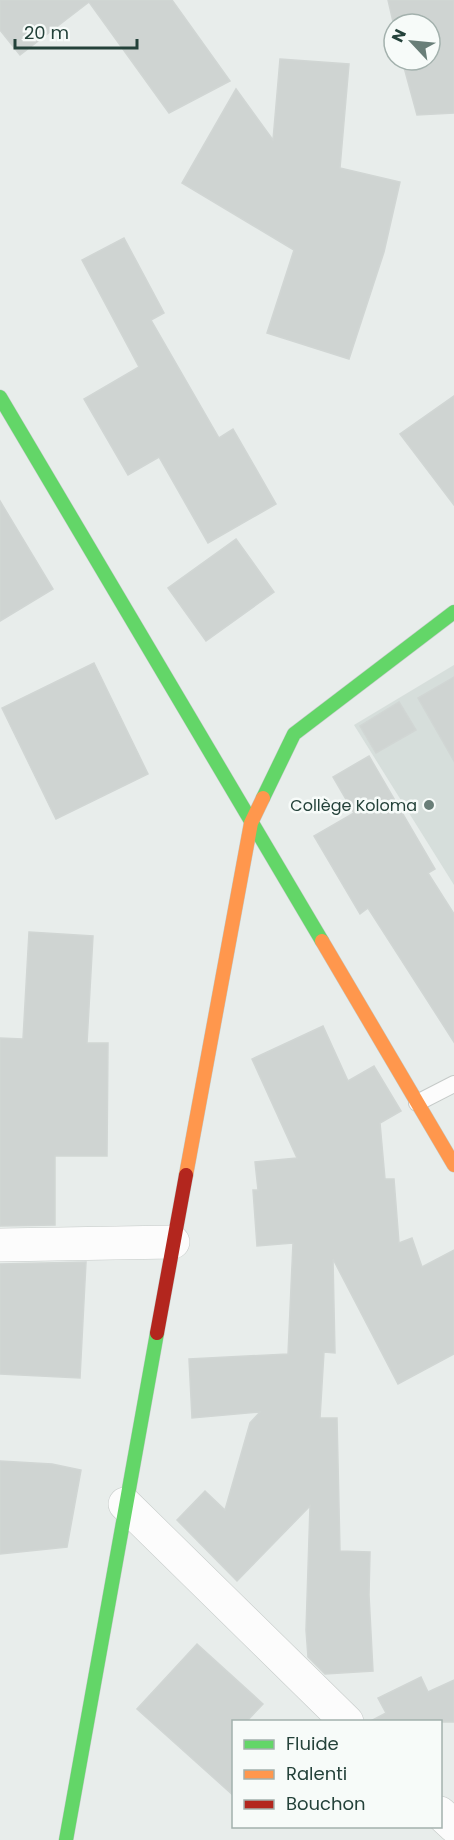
<svg xmlns="http://www.w3.org/2000/svg" width="454" height="1840" font-family="Poppins,sans-serif">
<style>
.built{fill:#d6dedb}
.building{fill:#cfd4d2;stroke:#d1d6d4;stroke-width:1.5}
.lines{fill:none;stroke-linecap:round;stroke-linejoin:round}
.lane-casing{stroke:#c5cac8;stroke-width:18}
.street-casing{stroke:#c5cac8;stroke-width:34}
.fast-casing{stroke:#c3cbc8;stroke-width:15}
.slow-casing{stroke:#c3cbc8;stroke-width:15}
.jam-casing{stroke:#c3cbc8;stroke-width:15}
.lane{stroke:#fcfcfc;stroke-width:16}
.street{stroke:#fcfcfc;stroke-width:33}
.fast{stroke:#63d668;stroke-width:14}
.slow{stroke:#ff974d;stroke-width:14}
.jam{stroke:#b3261e;stroke-width:14}
.poi-dot{fill:#697e78;stroke:#f7fbf9;stroke-width:2}
.labels{text-anchor:middle;stroke-width:5;stroke-linejoin:round;paint-order:stroke}
.poi-label{font-size:16px;fill:#24423a;stroke:#f7fbf9;text-anchor:end}
</style>
<rect width="100%" height="100%" fill="#e8edeb"/>
<polygon class="built" points="454,665 454,885 354,725"/>
<g class="building">
<polygon points="0,0 172,0 230,81 169,113 89,2 20,55 0,30"/>
<polygon points="388,0 454,0 454,113 417,115 402,60 430,60 430,24 394,24 394,26"/>
<polygon points="280,59 349,64 340,168 400,182 384,252 349,359 267,333 294,250 182,183 236,89 273,140"/>
<polygon points="124,238 164,313 151,320 219,438 233,429 276,504 208,543 159,457 128,475 84,399 139,367 82,260"/>
<polygon points="454,396 454,505 400,434"/>
<polygon points="0,501 53,589 0,621"/>
<polygon points="236,539 274,592 206,641 168,588"/>
<polygon points="94,663 148,774 56,819 2,708"/>
<polygon points="454,677 454,761 418,698"/>
<polygon points="399,702 416,730 376,753 360,726"/>
<polygon points="369,756 435,869 428,873 454,914 454,1042 368,908 360,914 314,836 354,813 333,777"/>
<polygon points="29,932 93,936 87,1043 108,1043 107,1156 55,1156 55,1225 0,1226 0,1038 23,1039"/>
<polygon points="323,1026 348,1081 374,1066 401,1111 380,1123 385,1179 394,1179 399,1243 412,1238 422,1267 454,1250 454,1354 398,1384 333,1259 335,1353 324,1352 320,1418 337,1418 340,1551 370,1552 369,1595 373,1671 325,1674 308,1657 306,1630 310,1506 237,1581 177,1520 205,1491 225,1510 250,1423 260,1412 192,1418 189,1359 288,1354 293,1243 257,1246 253,1190 258,1190 255,1162 297,1158 252,1059"/>
<polygon points="86,1262 80,1378 0,1374 0,1264"/>
<polygon points="0,1461 52,1464 81,1470 67,1547 0,1554"/>
<polygon points="197,1644 263,1704 246,1722 234,1722 234,1796 137,1709"/>
<polygon points="421,1677 428,1692 454,1680 454,1722 369,1722 386,1713 378,1698"/>
</g>
<g class="lines">
<g class="lane-casing">
<polyline id="lane" points="417,1103 454,1084"/>
</g>
<g class="street-casing">
<g id="street">
<polyline points="0,1245 173,1242"/>
<polyline points="125,1504 347,1722"/>
<polyline points="440,1813 454,1826"/>
</g>
</g>
<g class="fast-casing">
<g id="fast">
<polyline points="0,397 322,941"/>
<polyline points="263,798 294,734 454,612"/>
<polyline points="66,1840 157,1333"/>
</g>
</g>
<g class="slow-casing">
<g id="slow">
<polyline points="322,941 454,1165"/>
<polyline points="186,1175 251,823 263,798"/>
</g>
</g>
<g class="jam-casing">
<polyline id="jam" points="157,1333 186,1175"/>
</g>
<use href="#lane" class="lane"/>
<use href="#street" class="street"/>
<use href="#fast" class="fast"/>
<use href="#slow" class="slow"/>
<use href="#jam" class="jam"/>
</g>
<circle class="poi-dot" cx="429" cy="805" r="6"/>
<g class="labels">
<g class="poi-label">
<text x="417" y="811">Collège Koloma</text>
</g>
</g>
<rect x="232" y="1720" width="210" height="108" fill="#f7fbf9" stroke="#a3b1ad" stroke-width="1.5"/>
<rect x="244" y="1740" width="30" height="9" fill="#63d668" stroke="#a3b1ad" stroke-width="1.5"/>
<text x="286" y="1750" font-size="18" fill="#24423a">Fluide</text>
<rect x="244" y="1770" width="30" height="9" fill="#ff974d" stroke="#a3b1ad" stroke-width="1.5"/>
<text x="286" y="1780" font-size="18" fill="#24423a">Ralenti</text>
<rect x="244" y="1800" width="30" height="9" fill="#b3261e" stroke="#a3b1ad" stroke-width="1.5"/>
<text x="286" y="1810" font-size="18" fill="#24423a">Bouchon</text>
<g transform="translate(412 42) rotate(296)"><circle r="28" fill="#f7fbf9" stroke="#a3b1ad" stroke-width="1.5"/>
<path d="M0-4.5L10 22L0 15L-10 22Z" fill="#697e78"/>
<text y="-9" font-size="16" font-weight="bold" text-anchor="middle" fill="#24423a">N</text>
</g>
<path d="M15 39v9h122v-9" fill="none" stroke="#24423a" stroke-width="3"/>
<text x="24" y="39" font-size="18" fill="#24423a" stroke="#f7fbf9" stroke-width="4.5" paint-order="stroke">20 m</text>
</svg>
